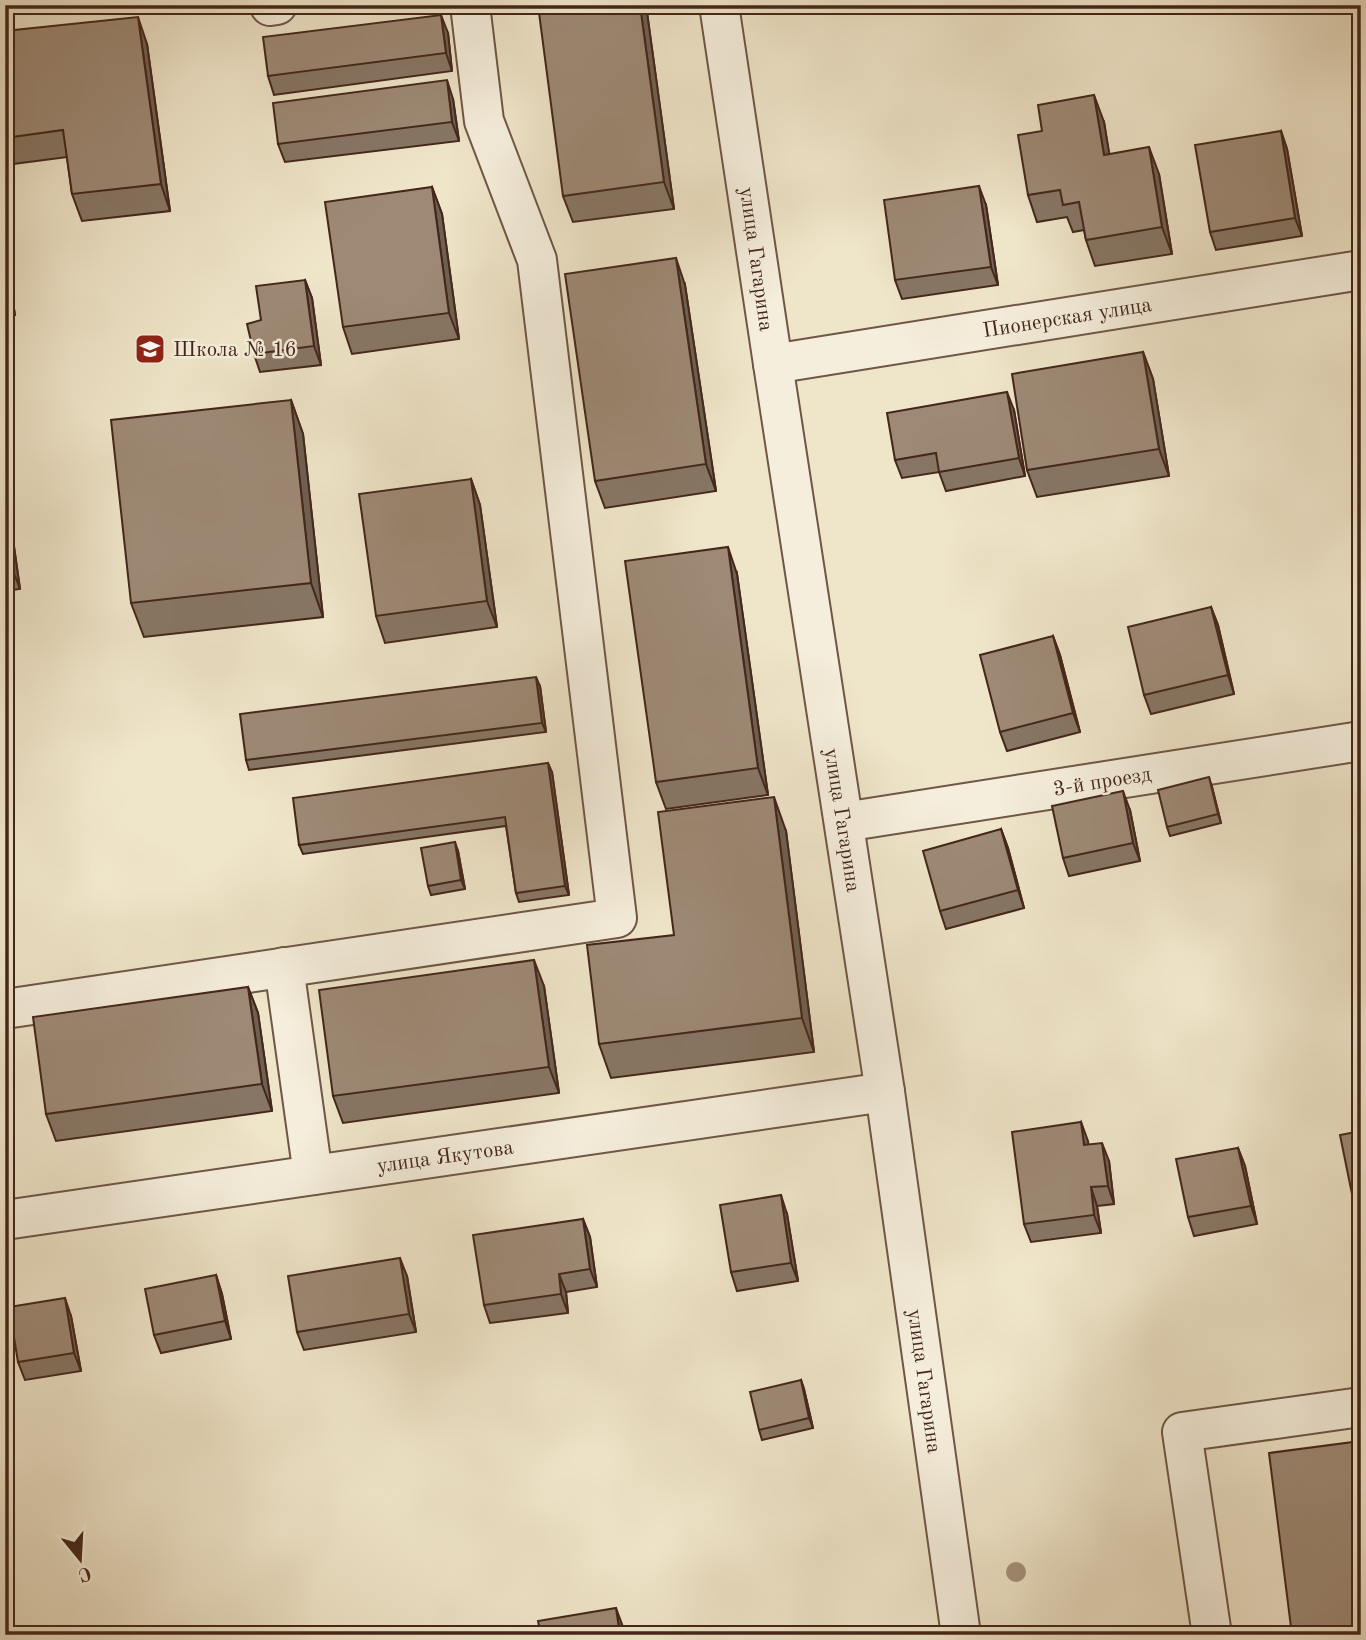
<svg xmlns="http://www.w3.org/2000/svg" width="1366" height="1640" font-family="'Old Standard TT',serif">
<style>
.lines{fill:none;stroke-linecap:round;stroke-linejoin:round}
.minor-casing{stroke:#6f5646;stroke-width:42}
.minor{stroke:#f5eedc;stroke-width:38}
.tree{fill:#a5927d}
.wall{fill:#877665;stroke:#44261b;stroke-width:2}
.shaded-wall{fill:#6e6052;stroke:#44261b;stroke-width:2}
.building{fill:#9d8975;stroke:#44261b;stroke-width:2}
.labels{text-anchor:middle;stroke-width:5;stroke-linejoin:round;paint-order:stroke}
.street-label{font-size:21px;fill:#44261b;stroke:#f5eedc}
.poi-label{font-size:21px;fill:#44261b;stroke:#f5eedc;text-anchor:start}
</style>
<rect width="100%" height="100%" fill="#efe5c9"/>
<filter id="stains"><feTurbulence type="fractalNoise" baseFrequency=".00286" numOctaves="4"/><feColorMatrix values="0 0 0 0 .2 0 0 0 0 .09 0 0 0 0 .02 0 0 0 .5 -.17"/></filter>
<radialGradient id="worn" r=".72"><stop offset=".6" stop-color="#630" stop-opacity="0"/><stop offset="1" stop-color="#630" stop-opacity=".3"/></radialGradient>
<g class="lines">
<g class="minor-casing">
<g id="minor">
<polyline points="719,5 773,364 885,1092 961,1635"/>
<polyline points="270,6 277,5"/>
<polyline points="773,364 1361,270"/>
<polyline points="844,822 1361,741"/>
<polyline points="284,967 313,1175"/>
<polyline points="5,1009 617,918 537,260 484,121 470,5"/>
<polyline points="5,1220 885,1092"/>
<polyline points="1212,1635 1182,1432 1361,1407"/>
</g>
</g>
<use href="#minor" class="minor"/>
</g>
<circle class="tree" cx="1016" cy="1572" r="10"/>
<g class="wall">
<polygon points="646,5 674,209 573,222 563,196"/>
<polygon points="5,31 147,44 170,211 82,221 72,194 67,157 5,165"/>
<polygon points="448,33 452,71 274,95 268,76"/>
<polygon points="453,99 459,141 285,162 278,144"/>
<polygon points="1104,122 1109,154 1159,174 1172,254 1095,266 1086,240 1084,230 1073,232 1067,217 1037,222 1028,195"/>
<polygon points="1281,131 1287,149 1302,236 1216,250 1210,232"/>
<polygon points="432,187 442,214 459,339 352,354 343,327"/>
<polygon points="986,205 998,285 902,299 895,280"/>
<polygon points="5,254 15,315 5,316"/>
<polygon points="305,280 312,298 321,365 260,372 254,354"/>
<polygon points="685,285 716,491 605,508 595,481"/>
<polygon points="1143,352 1153,379 1169,476 1037,497 1027,470"/>
<polygon points="291,400 303,434 323,617 144,637 131,603"/>
<polygon points="1014,410 1025,476 946,491 939,472 902,478 895,460"/>
<polygon points="471,479 480,505 497,627 385,643 376,616"/>
<polygon points="5,483 20,589 5,591"/>
<polygon points="737,574 768,795 666,809 656,782"/>
<polygon points="1211,607 1218,625 1234,694 1151,714 1144,695"/>
<polygon points="1053,636 1060,655 1080,732 1007,751 1000,732"/>
<polygon points="540,686 546,732 249,770 246,760"/>
<polygon points="552,772 569,895 519,902 516,893 506,826 303,854 299,845"/>
<polygon points="1212,787 1221,823 1170,836 1167,827"/>
<polygon points="1130,810 1140,861 1069,876 1063,858"/>
<polygon points="1001,829 1008,848 1024,908 946,929 940,911"/>
<polygon points="786,831 814,1052 611,1078 599,1044 674,935"/>
<polygon points="458,851 465,889 431,895 428,886"/>
<polygon points="544,986 559,1093 343,1123 333,1096"/>
<polygon points="248,987 258,1013 272,1111 56,1141 46,1114"/>
<polygon points="1081,1122 1088,1145 1109,1161 1114,1204 1097,1206 1101,1233 1031,1242 1024,1224"/>
<polygon points="1361,1131 1361,1212 1358,1212 1352,1194"/>
<polygon points="1238,1148 1245,1166 1257,1224 1194,1236 1188,1217"/>
<polygon points="787,1214 798,1281 737,1291 731,1272"/>
<polygon points="583,1219 590,1237 597,1287 566,1292 568,1313 490,1323 484,1305"/>
<polygon points="216,1275 222,1294 231,1339 161,1353 154,1335"/>
<polygon points="407,1276 416,1332 304,1350 297,1332"/>
<polygon points="71,1316 81,1371 25,1380 18,1362"/>
<polygon points="801,1380 804,1389 813,1428 762,1440 759,1430"/>
</g>
<g class="shaded-wall">
<polygon points="640,5 646,5 674,209 664,182"/>
<polygon points="441,15 448,33 452,71 446,53"/>
<polygon points="138,17 147,44 170,211 161,184"/>
<polygon points="447,80 453,99 459,141 452,122"/>
<polygon points="1094,95 1104,122 1114,182 1104,155"/>
<polygon points="1281,131 1287,149 1302,236 1295,218"/>
<polygon points="1149,147 1159,174 1172,254 1162,227"/>
<polygon points="979,186 986,205 998,285 991,267"/>
<polygon points="432,187 442,214 459,339 449,313"/>
<polygon points="5,254 15,315 5,289"/>
<polygon points="676,258 685,285 716,491 706,464"/>
<polygon points="305,280 312,298 321,365 314,346"/>
<polygon points="1143,352 1153,379 1169,476 1159,449"/>
<polygon points="1007,392 1014,410 1025,476 1019,458"/>
<polygon points="291,400 303,434 323,617 311,583"/>
<polygon points="471,479 480,505 497,627 487,601"/>
<polygon points="5,483 20,589 10,563 5,526"/>
<polygon points="728,547 737,574 768,795 758,768"/>
<polygon points="1211,607 1218,625 1234,694 1228,675"/>
<polygon points="1053,636 1060,655 1080,732 1073,713"/>
<polygon points="536,677 540,686 546,732 542,723"/>
<polygon points="548,763 552,772 569,895 565,886"/>
<polygon points="1209,777 1212,787 1221,823 1218,814"/>
<polygon points="1123,791 1130,810 1140,861 1133,843"/>
<polygon points="774,797 786,831 814,1052 802,1018"/>
<polygon points="1001,829 1008,848 1024,908 1018,890"/>
<polygon points="455,842 458,851 465,889 461,880"/>
<polygon points="534,960 544,986 559,1093 549,1067"/>
<polygon points="248,987 258,1013 272,1111 262,1084"/>
<polygon points="1081,1122 1088,1141 1091,1163 1084,1145"/>
<polygon points="1102,1143 1109,1161 1114,1204 1108,1186"/>
<polygon points="1238,1148 1245,1166 1257,1224 1251,1206"/>
<polygon points="1091,1187 1097,1206 1101,1233 1094,1215"/>
<polygon points="781,1195 787,1214 798,1281 791,1263"/>
<polygon points="583,1219 590,1237 597,1287 590,1269"/>
<polygon points="400,1258 407,1276 416,1332 409,1314"/>
<polygon points="559,1274 566,1292 568,1313 561,1294"/>
<polygon points="216,1275 222,1294 231,1339 225,1321"/>
<polygon points="65,1298 71,1316 81,1371 74,1353"/>
<polygon points="801,1380 804,1389 813,1428 809,1418"/>
<polygon points="616,1608 623,1627 624,1635 620,1635"/>
</g>
<g class="building">
<polygon points="538,5 640,5 664,182 563,196"/>
<polygon points="441,15 446,53 268,76 263,37"/>
<polygon points="138,17 161,184 72,194 63,130 5,138 5,31"/>
<polygon points="447,80 452,122 278,144 273,103"/>
<polygon points="1094,95 1104,155 1149,147 1162,227 1086,240 1079,202 1063,205 1060,190 1028,195 1018,135 1042,131 1038,105"/>
<polygon points="1281,131 1295,218 1210,232 1195,145"/>
<polygon points="979,186 991,267 895,280 884,200"/>
<polygon points="432,187 449,313 343,327 325,202"/>
<polygon points="676,258 706,464 595,481 565,274"/>
<polygon points="305,280 314,346 254,354 247,324 261,320 256,286"/>
<polygon points="1143,352 1159,449 1027,470 1012,374"/>
<polygon points="1007,392 1019,458 939,472 936,453 895,460 887,413"/>
<polygon points="291,400 311,583 131,603 111,420"/>
<polygon points="471,479 487,601 376,616 359,494"/>
<polygon points="5,526 10,563 5,563"/>
<polygon points="728,547 758,768 656,782 625,561"/>
<polygon points="1211,607 1228,675 1144,695 1128,627"/>
<polygon points="1053,636 1073,713 1000,732 980,655"/>
<polygon points="536,677 542,723 246,760 240,714"/>
<polygon points="548,763 565,886 516,893 505,817 299,845 293,798"/>
<polygon points="1209,777 1218,814 1167,827 1158,790"/>
<polygon points="1123,791 1133,843 1063,858 1052,806"/>
<polygon points="774,797 802,1018 599,1044 587,945 674,935 658,812"/>
<polygon points="1001,829 1018,890 940,911 923,851"/>
<polygon points="455,842 461,880 428,886 421,848"/>
<polygon points="534,960 549,1067 333,1096 319,990"/>
<polygon points="248,987 262,1084 46,1114 33,1017"/>
<polygon points="1081,1122 1084,1145 1102,1143 1108,1186 1091,1187 1094,1215 1024,1224 1012,1132"/>
<polygon points="1361,1131 1361,1192 1352,1194 1340,1135"/>
<polygon points="1238,1148 1251,1206 1188,1217 1176,1159"/>
<polygon points="781,1195 791,1263 731,1272 720,1205"/>
<polygon points="583,1219 590,1269 559,1274 561,1294 484,1305 473,1235"/>
<polygon points="400,1258 409,1314 297,1332 288,1276"/>
<polygon points="216,1275 225,1321 154,1335 145,1289"/>
<polygon points="65,1298 74,1353 18,1362 9,1307"/>
<polygon points="801,1380 809,1418 759,1430 750,1392"/>
<polygon points="1361,1441 1361,1635 1292,1635 1269,1453"/>
<polygon points="616,1608 620,1635 541,1635 538,1621"/>
<polygon points="465,1627 466,1635 417,1635"/>
</g>
<defs>
<g id="school-square" transform="scale(1.575)"><rect x="-9" y="-9" width="18" height="18" rx="4" fill="#8f2418" stroke="#f5eedc"/><path d="M0-5L7-2L0 1L-7-2ZM-4 1L0 2.5L4 1V4Q0 6-4 4Z" fill="#fff"/></g>
</defs>
<g fill-rule="evenodd">
<use href="#school-square" x="150" y="349"/>
</g>
<g class="labels">
<g class="street-label">
<text transform="translate(757 259) rotate(82)" y="7">улица Гагарина</text>
<text transform="translate(1067 317) rotate(-9)" y="7">Пионерская улица</text>
<text transform="translate(1102 781) rotate(-9)" y="7">3-й проезд</text>
<text transform="translate(843 820) rotate(81)" y="7">улица Гагарина</text>
<text transform="translate(445 1156) rotate(-8)" y="7">улица Якутова</text>
<text transform="translate(925 1381) rotate(82)" y="7">улица Гагарина</text>
</g>
<g class="poi-label">
<text x="173" y="356">Школа № 16</text>
</g>
</g>
<rect width="1366" height="1640" fill="none" stroke="#efe5c9" stroke-width="28"/>
<rect x="7" y="7" width="1352" height="1626" fill="none" stroke="#44261b" stroke-width="3.5"/>
<rect x="14" y="14" width="1338" height="1612" fill="none" stroke="#44261b" stroke-width="2"/>
<g transform="translate(80 1559) rotate(162)" stroke="#f5eedc" stroke-width="5" paint-order="stroke">
<path d="M0-5L12 26L0 18L-12 26Z" fill="#44261b"/>
<text y="-10" font-size="19" font-weight="bold" text-anchor="middle" fill="#44261b">С</text>
</g>
<rect width="100%" height="100%" filter="url(#stains)"/>
<rect width="100%" height="100%" fill="url(#worn)"/>
</svg>
